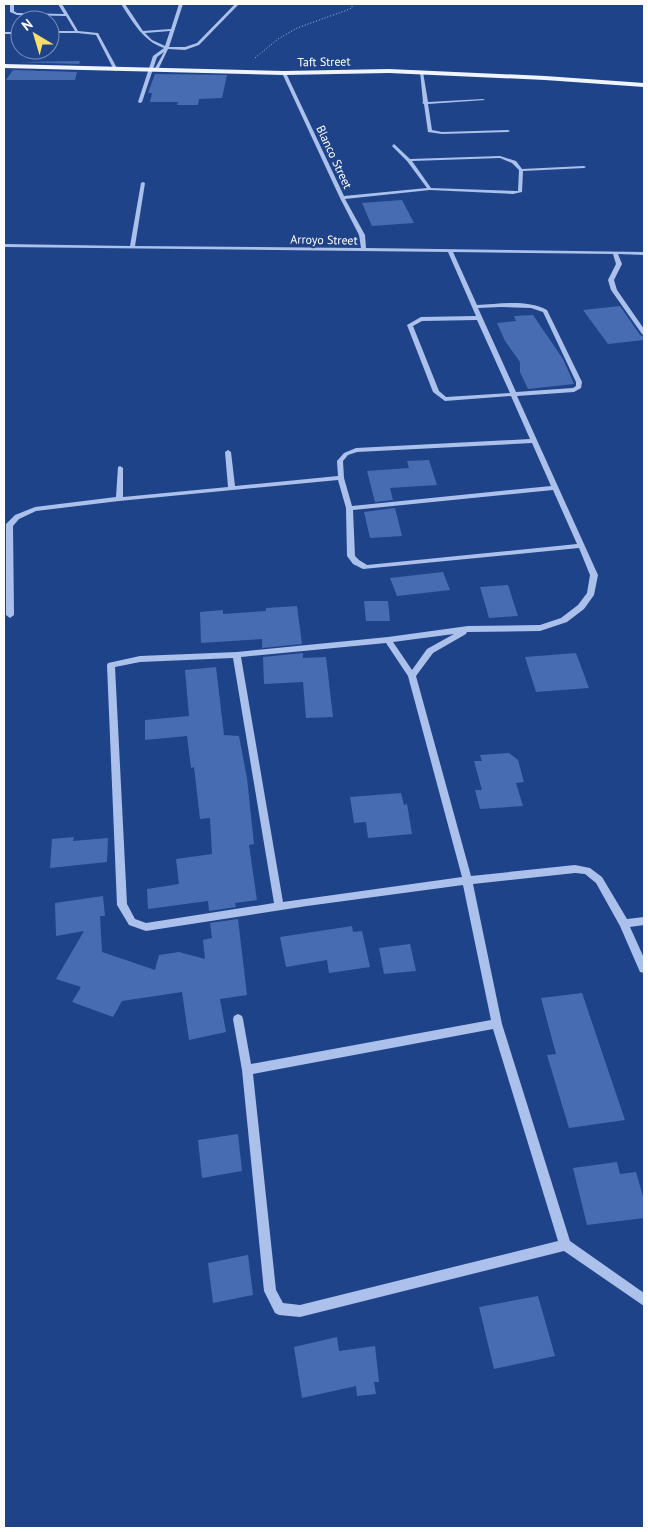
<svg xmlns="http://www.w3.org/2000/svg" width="648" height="1532" font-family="'PT Sans',sans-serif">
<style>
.building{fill:#486cb2}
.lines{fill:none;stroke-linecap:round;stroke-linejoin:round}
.path{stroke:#abc1eb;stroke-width:1;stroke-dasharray:1 2;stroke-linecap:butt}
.minor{fill:#abc1eb;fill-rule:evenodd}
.major{fill:#eff4fe;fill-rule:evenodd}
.labels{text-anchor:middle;stroke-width:4;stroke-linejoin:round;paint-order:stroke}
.far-street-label{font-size:12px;fill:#fff;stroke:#1f4389}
</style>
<rect width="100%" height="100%" fill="#1f4389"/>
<g class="building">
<polygon points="80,61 79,64 19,62"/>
<polygon points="13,70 77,72 75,80 6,80"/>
<polygon points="155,74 227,75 222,98 199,99 198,105 177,105 178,102 150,102 152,93 148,93"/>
<polygon points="402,200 414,223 372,226 362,203"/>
<polygon points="620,306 640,335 644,337 644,340 608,344 583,310"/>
<polygon points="533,315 563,359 574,384 528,389 520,372 520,362 505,341 497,323 516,321 514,316"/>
<polygon points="429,460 437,485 390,488 393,500 375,502 367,471 409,468 407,461"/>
<polygon points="395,508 402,536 370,538 364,512"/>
<polygon points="443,572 450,590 397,596 390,578"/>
<polygon points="508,585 518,616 489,618 480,587"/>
<polygon points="364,601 388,601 390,621 366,621"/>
<polygon points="297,606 302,644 262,648 262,639 201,643 200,612 223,610 223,614 266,611 266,608"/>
<polygon points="303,653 303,658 326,657 333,717 306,718 303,682 264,684 263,657"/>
<polygon points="576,653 589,688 536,692 525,657"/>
<polygon points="216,667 224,735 239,736 247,778 254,844 249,845 257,900 235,903 236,907 209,911 208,901 148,909 147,889 179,884 176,859 212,854 210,818 200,819 194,767 191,768 187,736 145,740 145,720 189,716 185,670"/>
<polygon points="509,753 518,760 524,782 516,783 523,806 480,809 475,790 482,790 474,761 482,761 480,755"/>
<polygon points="401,793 404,805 407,804 412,834 368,838 366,822 354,823 350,797"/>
<polygon points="74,837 73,841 108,838 107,862 50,868 52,839"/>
<polygon points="103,896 105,916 100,916 102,952 155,970 159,955 179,952 205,959 203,940 212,938 210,923 238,919 247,995 220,999 226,1032 189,1040 182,992 122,1001 113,1017 72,1002 81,987 56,979 84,931 56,936 55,903"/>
<polygon points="352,926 353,932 362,931 370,967 329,973 327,960 286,967 280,937"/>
<polygon points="410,944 416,971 384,974 379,948"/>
<polygon points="582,993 625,1120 569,1128 547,1055 556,1054 541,998"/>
<polygon points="238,1134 242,1171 202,1178 198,1140"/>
<polygon points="617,1162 620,1174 636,1172 644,1200 644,1218 587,1225 573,1168"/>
<polygon points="248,1255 253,1295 213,1303 208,1263"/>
<polygon points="538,1296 555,1356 494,1369 479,1307"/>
<polygon points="337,1337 339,1351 375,1346 379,1382 374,1382 376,1394 357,1396 356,1386 302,1398 294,1347"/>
</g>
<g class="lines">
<polyline class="path" points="255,58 278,39 297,28 350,9 354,4"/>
<g class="minor">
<polygon points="10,4 14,4 14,11 17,13 64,14 58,4 62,4 78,31 98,33 118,70 116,71 114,70 96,35 77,33 50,33 50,31 75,31 66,16 17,15 10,12"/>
<path d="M121,4H125L143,31L171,29L179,4H183L169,47H185L197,43L235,4H239L199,45L185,50L168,49L158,70L156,71L154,70L164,52L157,57L142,102L140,103L138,102L153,56L164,48C143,41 133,22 121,4ZM170,31L165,46L152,40L145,33Z"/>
<rect x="4" y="32" width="16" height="2"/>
<polygon points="420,71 423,72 428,102 483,99 485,100 428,104 432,130 442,132 508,130 510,131 508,132 442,134 428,132 424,104 422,103 423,102"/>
<path d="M284,72L286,73L344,196L427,188L407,161L392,146L394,144L410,159L500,156L516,161L522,169L584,166L586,167L584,168L523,171L522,192L513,194L430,190L345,199L365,235L366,248L644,252V255L618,254L622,264L614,280L617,290L644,329V335L642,334L611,290L608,280L616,264L613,254L453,252L477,305C499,304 526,299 547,310L582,382L581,388L574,392L517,396L598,575L594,595L584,609L567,622L540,631L467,632L466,634L433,653L416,676L471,876L575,865L590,868L602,877L627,919L644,917V925L630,927L644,958V973L640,972L620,926L596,883L585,874L575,873L473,884L502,1024L570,1241L644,1293V1306L564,1251L300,1317L279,1315L275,1313L264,1291L242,1070L233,1019L234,1016L238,1014L242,1016L243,1019L251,1064L491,1020L463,885L307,906L146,931L129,925L117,905L107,665L108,663L140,656L237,652L388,637L468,626L540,625L561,618L578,605L587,593L590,575L579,548L363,569L353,564L347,556L346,508L338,480L119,501L36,511L19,519L13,526L14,615L10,618L6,615V524L15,515L35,507L116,497L118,467L120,466L123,468V497L228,487L225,452L228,450L231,452L235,486L338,476L337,461L344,453L356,448L530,439L511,396L445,401L433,392L407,325L421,317L476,316L448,252L4,247V244L130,246L141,183L143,182L145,183L135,246L361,248L359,235L340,198L282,73ZM500,158L512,163L519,170L518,191L431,188L412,161ZM501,307L531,308L543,312L576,382V386L573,388L516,392L478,308ZM477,320L510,393L446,397L439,391L413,326L422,321ZM532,443L551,486L352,506L344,478L343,461L348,455L357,452ZM553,490L577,544L367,565L359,560L355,556L353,510ZM454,634L427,649L412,670L393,642ZM386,643L408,676L462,877L283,902L241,657ZM233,658L274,903L146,923L135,919L127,904L115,667L140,662ZM493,1029L558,1241L300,1305L283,1303L276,1290L253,1074Z"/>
</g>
<polygon class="major" points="4,64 284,71 389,69 545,76 644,83 644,87 545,80 389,73 284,75 4,68"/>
</g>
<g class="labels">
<g class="far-street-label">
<text transform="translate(324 62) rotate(-1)" y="4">Taft Street</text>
<text transform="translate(334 157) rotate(65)" y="4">Blanco Street</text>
<text transform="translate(324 240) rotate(1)" y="4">Arroyo Street</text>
</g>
</g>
<rect width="648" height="1532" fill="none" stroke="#ffffff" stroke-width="10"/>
<g transform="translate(35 35) rotate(322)"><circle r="24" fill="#1f4389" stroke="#798eb8"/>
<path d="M0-4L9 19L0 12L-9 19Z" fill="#f9de6b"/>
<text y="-8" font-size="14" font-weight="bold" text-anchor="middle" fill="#ffffff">N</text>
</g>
</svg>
